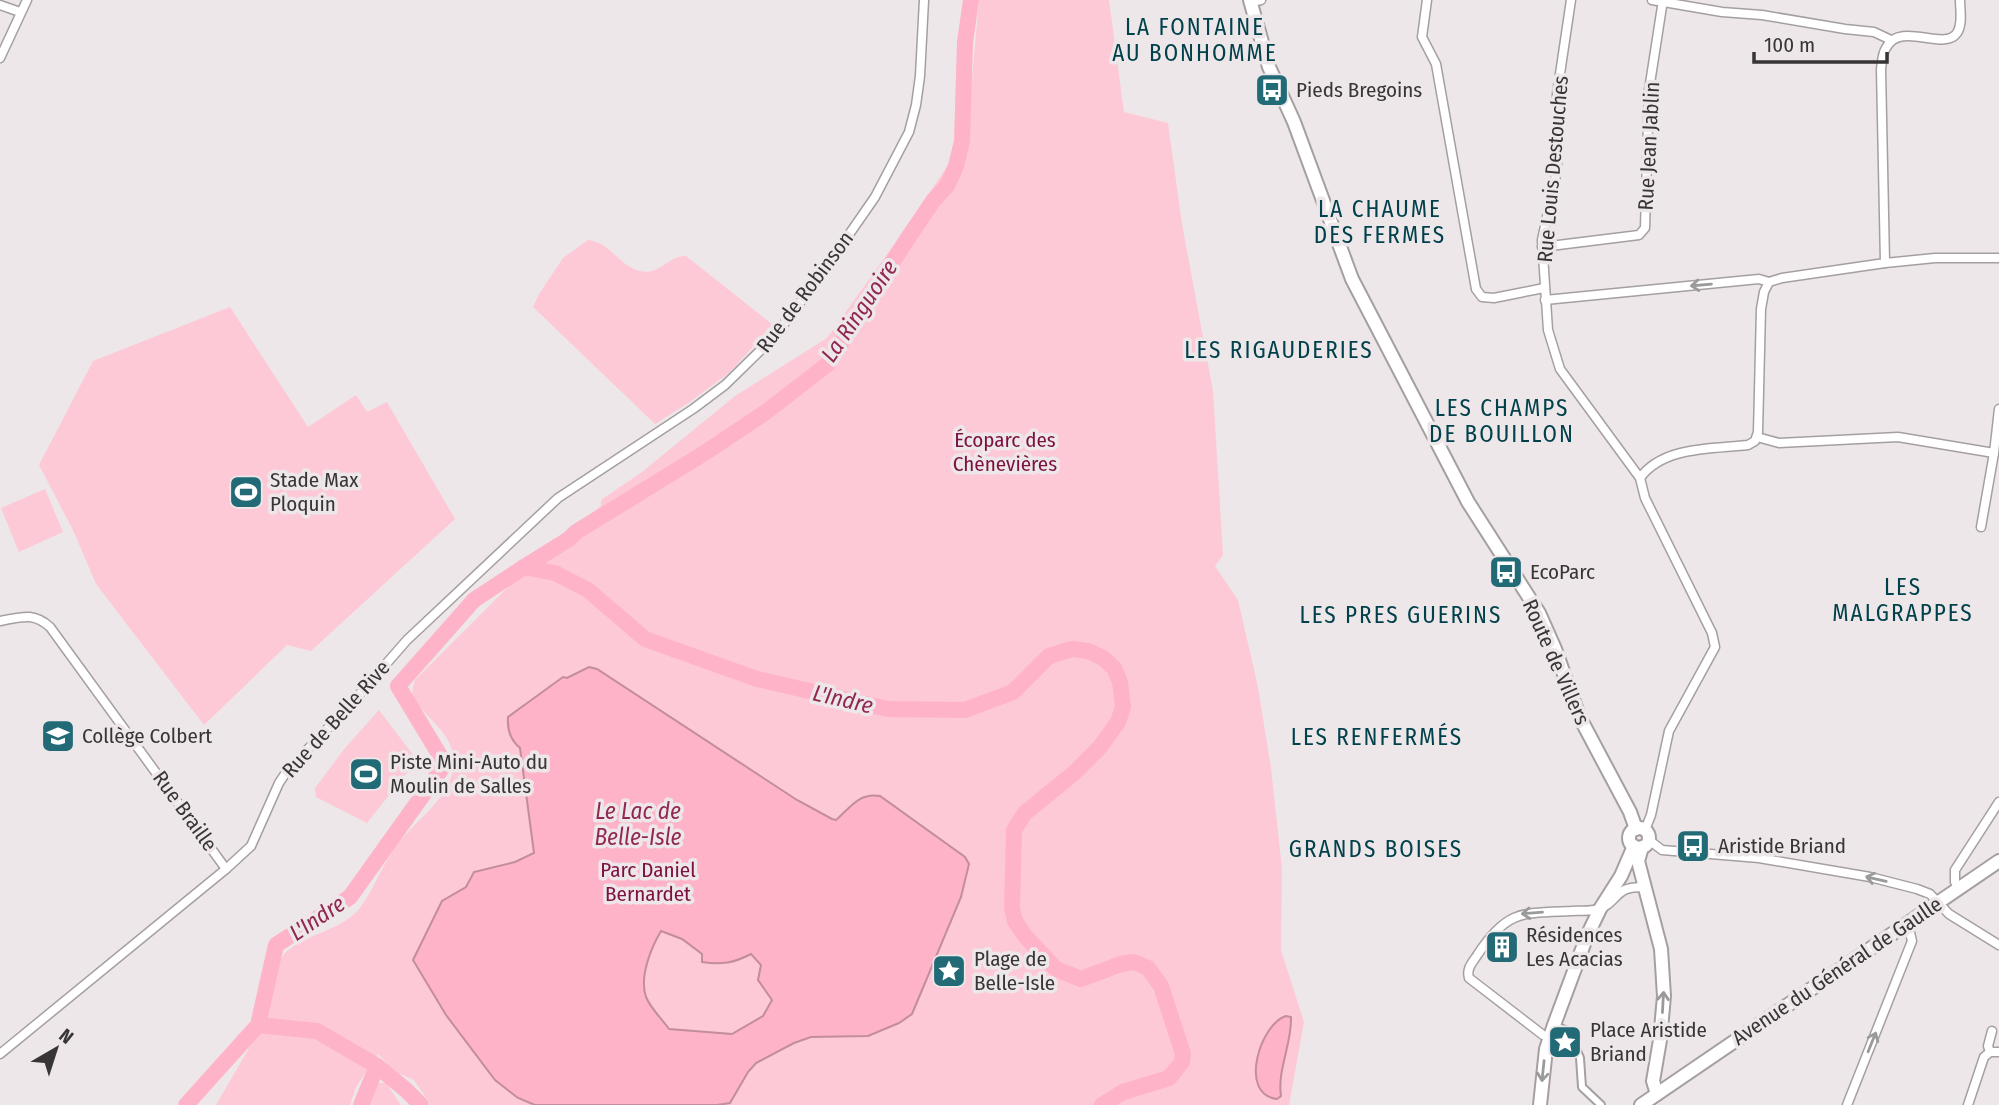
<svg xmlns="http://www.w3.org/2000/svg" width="1999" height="1105" font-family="'Fira Sans Condensed',sans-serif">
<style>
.green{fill:#fdc9d6}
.water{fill:#feb3c8;stroke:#c28d9c;stroke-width:2;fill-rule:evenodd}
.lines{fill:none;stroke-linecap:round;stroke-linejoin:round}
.river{stroke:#feb3c8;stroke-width:16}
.pedestrian-casing{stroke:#a59fa0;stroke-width:10}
.minor-casing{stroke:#a59fa0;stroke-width:11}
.secondary-casing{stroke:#a59fa0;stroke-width:16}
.pedestrian{stroke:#fff;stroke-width:6}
.minor{stroke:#fff;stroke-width:8}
.secondary{stroke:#fff;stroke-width:12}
.oneway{stroke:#9b9a9a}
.labels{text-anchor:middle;stroke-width:7;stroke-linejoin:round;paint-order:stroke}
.poi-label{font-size:21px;fill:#373535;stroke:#eee7e9;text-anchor:start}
.street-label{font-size:21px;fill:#373535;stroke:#eee7e9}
.park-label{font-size:21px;fill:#7c103f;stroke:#eee7e9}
.neighbourhood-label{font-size:23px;letter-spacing:2px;fill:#00414b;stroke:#eee7e9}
.water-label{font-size:23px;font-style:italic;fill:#912851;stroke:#eee7e9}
</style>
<rect width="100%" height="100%" fill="#eee7e9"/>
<g class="green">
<path d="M979,0H1109L1124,112L1168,123L1182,224L1213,391L1223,555L1215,566L1238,600L1258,687L1271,768L1282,869L1281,950L1304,1022L1289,1105H431L414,1080L394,1071L378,1054L356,1087L350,1105H216L270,1012C264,1003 266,996 270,987C274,977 277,965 282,957C296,936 342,931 359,909C374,890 382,865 397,845C418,816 465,790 451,747C444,726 420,714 413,695C411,690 414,685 415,680L516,579L526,575L532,563L601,506V500L642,472L735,396L827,338L903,232L967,137Z"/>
<path d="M588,240C610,242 619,266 640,271C660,276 668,255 686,256L773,325L730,372L690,402L655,424L533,307L539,294L563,258Z"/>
<polygon points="230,307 308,427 356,395 367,412 387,402 455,519 311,651 287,645 204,725 96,584 73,530 39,465 93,361"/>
<polygon points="45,489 63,532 19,552 1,508"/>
<polygon points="379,710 417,760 367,823 316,797 315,788 345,748"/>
<polygon points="379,1083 386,1083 401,1105 367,1105"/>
</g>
<g class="water">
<path d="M589,667L597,669L797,800L832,819L836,820C850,808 859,792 880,796L965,857L969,864L961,897L912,1014L899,1023L868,1036L811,1037L794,1043L756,1063L748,1072L730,1103L717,1105H535L518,1098L495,1080L446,1015L413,960L442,901L466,887L474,872L515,862L534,853L520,748C510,740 507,730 508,717L563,677L567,678ZM661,931L682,939L702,954V962C721,965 734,963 751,954L761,965L758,980L772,1000L763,1016L732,1034L669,1029C662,1019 651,1009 646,997C639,977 651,948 661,931Z"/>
<path d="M1286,1016L1291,1017C1292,1044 1277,1070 1281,1096L1277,1099C1238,1095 1260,1024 1286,1016Z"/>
</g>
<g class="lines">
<g class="river">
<polyline points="524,567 569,539 576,532 703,454 766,412 828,364 906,241 933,201 947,186 956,166 962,141 965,42 971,0"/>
<polyline points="258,1025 317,1031 377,1066"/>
<polyline points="186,1105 258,1025 276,945 350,897 445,764 398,686 474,600 524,567 555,573 588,590 645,639 757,679 888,709 965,710 1013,692 1049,656 1072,649 1088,651 1103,658 1114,668 1120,682 1123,707 1118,722 1100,747 1074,773 1025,813 1014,830 1012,908 1015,921 1025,936 1056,969 1081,979 1121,964 1134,962 1148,968 1161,986 1183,1054 1182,1062 1169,1078 1123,1092 1102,1105"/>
<polyline points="361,1105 377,1066 406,1090 421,1105"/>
</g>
<g class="pedestrian-casing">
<polyline id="pedestrian" points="1554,1025 1569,1032 1580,1058 1582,1087 1601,1105"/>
</g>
<g class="minor-casing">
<g id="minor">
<polyline points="1427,0 1422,37 1436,64 1476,289 1482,297 1494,298 1544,288"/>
<polyline points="1571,0 1557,94 1557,170 1542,240 1548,330 1560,369 1640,478 1645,498 1712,633 1715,647 1669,731 1651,815 1645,830"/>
<polyline points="1652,0 1722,12 1762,15 1845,29 1874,32 1891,40"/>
<polyline points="1251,2 1261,0"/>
<polyline points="0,5 20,12"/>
<polyline points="0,58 27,0"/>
<polyline points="1542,247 1639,235 1645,228 1649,90 1663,0"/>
<polyline points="1885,263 1935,258 1999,258"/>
<polyline points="1545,300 1759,279 1769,282"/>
<polyline points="1757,437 1779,443 1898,437 1994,453 1999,409"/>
<path d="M1640,478C1663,446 1713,449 1748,445L1755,441L1758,432L1761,309L1764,292L1769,282L1782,278L1885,263L1881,69C1882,63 1882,54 1886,48C1900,20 1944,52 1957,33C1963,24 1960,10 1960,0"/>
<polyline points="1981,527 1994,453"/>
<path d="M0,621C22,617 33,612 50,627L226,869"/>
<polyline points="1649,840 1662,850 1759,858 1870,877 1917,889 1930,894 1949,914 1999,945"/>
<polyline points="1958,888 1955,882 1955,870 1999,802"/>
<path d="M1550,1037L1543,1035L1469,978C1466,968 1473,962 1478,954C1507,910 1522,913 1571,911C1579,910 1590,912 1598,909C1618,904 1615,883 1646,888"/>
<polyline points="1990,1052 1988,1046 1992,1031"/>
<polyline points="0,1054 226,869 251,846 279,783 287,771 351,704 407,640 558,498 693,409 725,385 774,337 821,275 875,197 909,132 916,105 920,76 924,0"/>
<polyline points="1847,1105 1912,941 1908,924"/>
<polyline points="1968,1105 1984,1057 1990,1052 1999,1052"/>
</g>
</g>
<g class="secondary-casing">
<g id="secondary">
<polyline points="1250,0 1269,67 1294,122 1352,279 1468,502 1539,613 1555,649 1579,716 1630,812 1636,829"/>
<circle cx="1639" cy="838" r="10"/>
<polyline points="1642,847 1638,861 1661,949 1664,996 1660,1040 1653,1081 1657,1094"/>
<polyline points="1540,1105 1546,1049 1554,1025 1587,936 1600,909 1621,876 1634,846"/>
<polyline points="1641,1105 1999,861"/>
</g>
</g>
<use href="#pedestrian" class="pedestrian"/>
<use href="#minor" class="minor"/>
<use href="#secondary" class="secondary"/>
</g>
<defs><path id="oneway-shaft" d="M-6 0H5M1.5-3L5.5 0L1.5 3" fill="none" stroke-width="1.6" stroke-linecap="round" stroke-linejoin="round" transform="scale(1.75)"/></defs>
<g class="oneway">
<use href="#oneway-shaft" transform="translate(1701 285) rotate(175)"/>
<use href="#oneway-shaft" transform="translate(1876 879) rotate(-167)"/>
<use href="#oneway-shaft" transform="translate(1532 913) rotate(175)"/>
<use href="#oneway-shaft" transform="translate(1663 1002) rotate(-87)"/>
<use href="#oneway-shaft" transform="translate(1872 1042) rotate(-68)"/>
<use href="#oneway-shaft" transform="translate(1543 1071) rotate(96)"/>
</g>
<defs>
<g id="bus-square" transform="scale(1.75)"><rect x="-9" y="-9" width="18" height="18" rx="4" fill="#216a76" stroke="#eee7e9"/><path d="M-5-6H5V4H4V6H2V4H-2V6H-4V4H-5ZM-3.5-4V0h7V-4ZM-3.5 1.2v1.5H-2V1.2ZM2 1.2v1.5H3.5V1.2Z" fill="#fff"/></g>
<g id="stadium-square" transform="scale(1.75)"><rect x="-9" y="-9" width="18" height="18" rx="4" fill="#216a76" stroke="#eee7e9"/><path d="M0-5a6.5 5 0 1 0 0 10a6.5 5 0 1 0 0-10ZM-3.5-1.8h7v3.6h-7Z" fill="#fff"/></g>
<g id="school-square" transform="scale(1.75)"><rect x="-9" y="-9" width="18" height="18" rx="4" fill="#216a76" stroke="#eee7e9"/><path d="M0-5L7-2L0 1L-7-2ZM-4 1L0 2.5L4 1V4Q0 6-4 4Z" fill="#fff"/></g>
<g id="building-square" transform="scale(1.75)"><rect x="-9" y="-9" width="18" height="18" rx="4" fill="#216a76" stroke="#eee7e9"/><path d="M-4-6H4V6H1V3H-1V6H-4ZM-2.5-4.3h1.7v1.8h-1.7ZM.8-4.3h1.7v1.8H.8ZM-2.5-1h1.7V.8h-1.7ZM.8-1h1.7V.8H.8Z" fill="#fff"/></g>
<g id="sight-square" transform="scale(1.75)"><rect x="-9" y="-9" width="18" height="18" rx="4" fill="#216a76" stroke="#eee7e9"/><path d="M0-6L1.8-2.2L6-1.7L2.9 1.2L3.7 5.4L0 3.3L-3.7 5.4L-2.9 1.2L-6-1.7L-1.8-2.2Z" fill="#fff"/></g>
</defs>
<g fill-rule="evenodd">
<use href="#bus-square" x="1272" y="90"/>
<use href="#stadium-square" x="246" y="492"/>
<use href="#bus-square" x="1506" y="572"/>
<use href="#school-square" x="58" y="736"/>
<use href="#stadium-square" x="366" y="774"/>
<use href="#bus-square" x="1693" y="846"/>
<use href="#building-square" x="1502" y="947"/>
<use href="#sight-square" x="949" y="971"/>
<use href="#sight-square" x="1565" y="1042"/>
</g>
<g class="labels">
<g class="poi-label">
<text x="1296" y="97">Pieds Bregoins</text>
<text x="270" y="487">Stade Max<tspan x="270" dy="24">Ploquin</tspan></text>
<text x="1530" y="579">EcoParc</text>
<text x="82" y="743">Collège Colbert</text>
<text x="390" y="769">Piste Mini-Auto du<tspan x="390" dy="24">Moulin de Salles</tspan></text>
<text x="1718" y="853">Aristide Briand</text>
<text x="1526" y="942">Résidences<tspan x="1526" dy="24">Les Acacias</tspan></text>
<text x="974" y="966">Plage de<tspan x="974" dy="24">Belle-Isle</tspan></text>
<text x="1590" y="1037">Place Aristide<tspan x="1590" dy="24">Briand</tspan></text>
</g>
<g class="street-label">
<text transform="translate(1649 146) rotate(-87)" y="7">Rue Jean Jablin</text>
<text transform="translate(1553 169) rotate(-85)" y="7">Rue Louis Destouches</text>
<text transform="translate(805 292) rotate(-53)" y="7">Rue de Robinson</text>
<text transform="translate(1556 662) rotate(66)" y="7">Route de Villers</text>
<text transform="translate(336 719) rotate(-48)" y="7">Rue de Belle Rive</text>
<text transform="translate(185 811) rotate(54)" y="7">Rue Braille</text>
<text transform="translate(1837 971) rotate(-34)" y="7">Avenue du Général de Gaulle</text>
</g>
<g class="park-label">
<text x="1005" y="447">Écoparc des<tspan x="1005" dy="24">Chènevières</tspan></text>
<text x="648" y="877">Parc Daniel<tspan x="648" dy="24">Bernardet</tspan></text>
</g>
<g class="neighbourhood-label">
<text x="1195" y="35">LA FONTAINE<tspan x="1195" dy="26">AU BONHOMME</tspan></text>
<text x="1380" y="217">LA CHAUME<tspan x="1380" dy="26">DES FERMES</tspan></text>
<text x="1279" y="358">LES RIGAUDERIES</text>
<text x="1502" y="416">LES CHAMPS<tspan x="1502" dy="26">DE BOUILLON</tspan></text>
<text x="1903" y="595">LES<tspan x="1903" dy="26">MALGRAPPES</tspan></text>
<text x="1401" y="623">LES PRES GUERINS</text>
<text x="1377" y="745">LES RENFERMÉS</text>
<text x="1376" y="857">GRANDS BOISES</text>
</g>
<g class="water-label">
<text transform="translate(859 311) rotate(-56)" y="8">La Ringuoire</text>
<text transform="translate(843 699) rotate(13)" y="8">L'Indre</text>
<text x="638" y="819">Le Lac de<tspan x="638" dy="26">Belle-Isle</tspan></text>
<text transform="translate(317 918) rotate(-34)" y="8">L'Indre</text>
</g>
</g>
<g transform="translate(56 1049) rotate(39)" stroke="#eee7e9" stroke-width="5" paint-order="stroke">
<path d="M0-5L12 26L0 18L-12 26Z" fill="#373535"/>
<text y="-10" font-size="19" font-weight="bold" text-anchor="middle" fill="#373535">N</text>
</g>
<path d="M1754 52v10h133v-10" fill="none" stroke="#373535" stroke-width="3.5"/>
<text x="1764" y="52" font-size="21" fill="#373535" stroke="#eee7e9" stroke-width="5" paint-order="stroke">100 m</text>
</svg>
